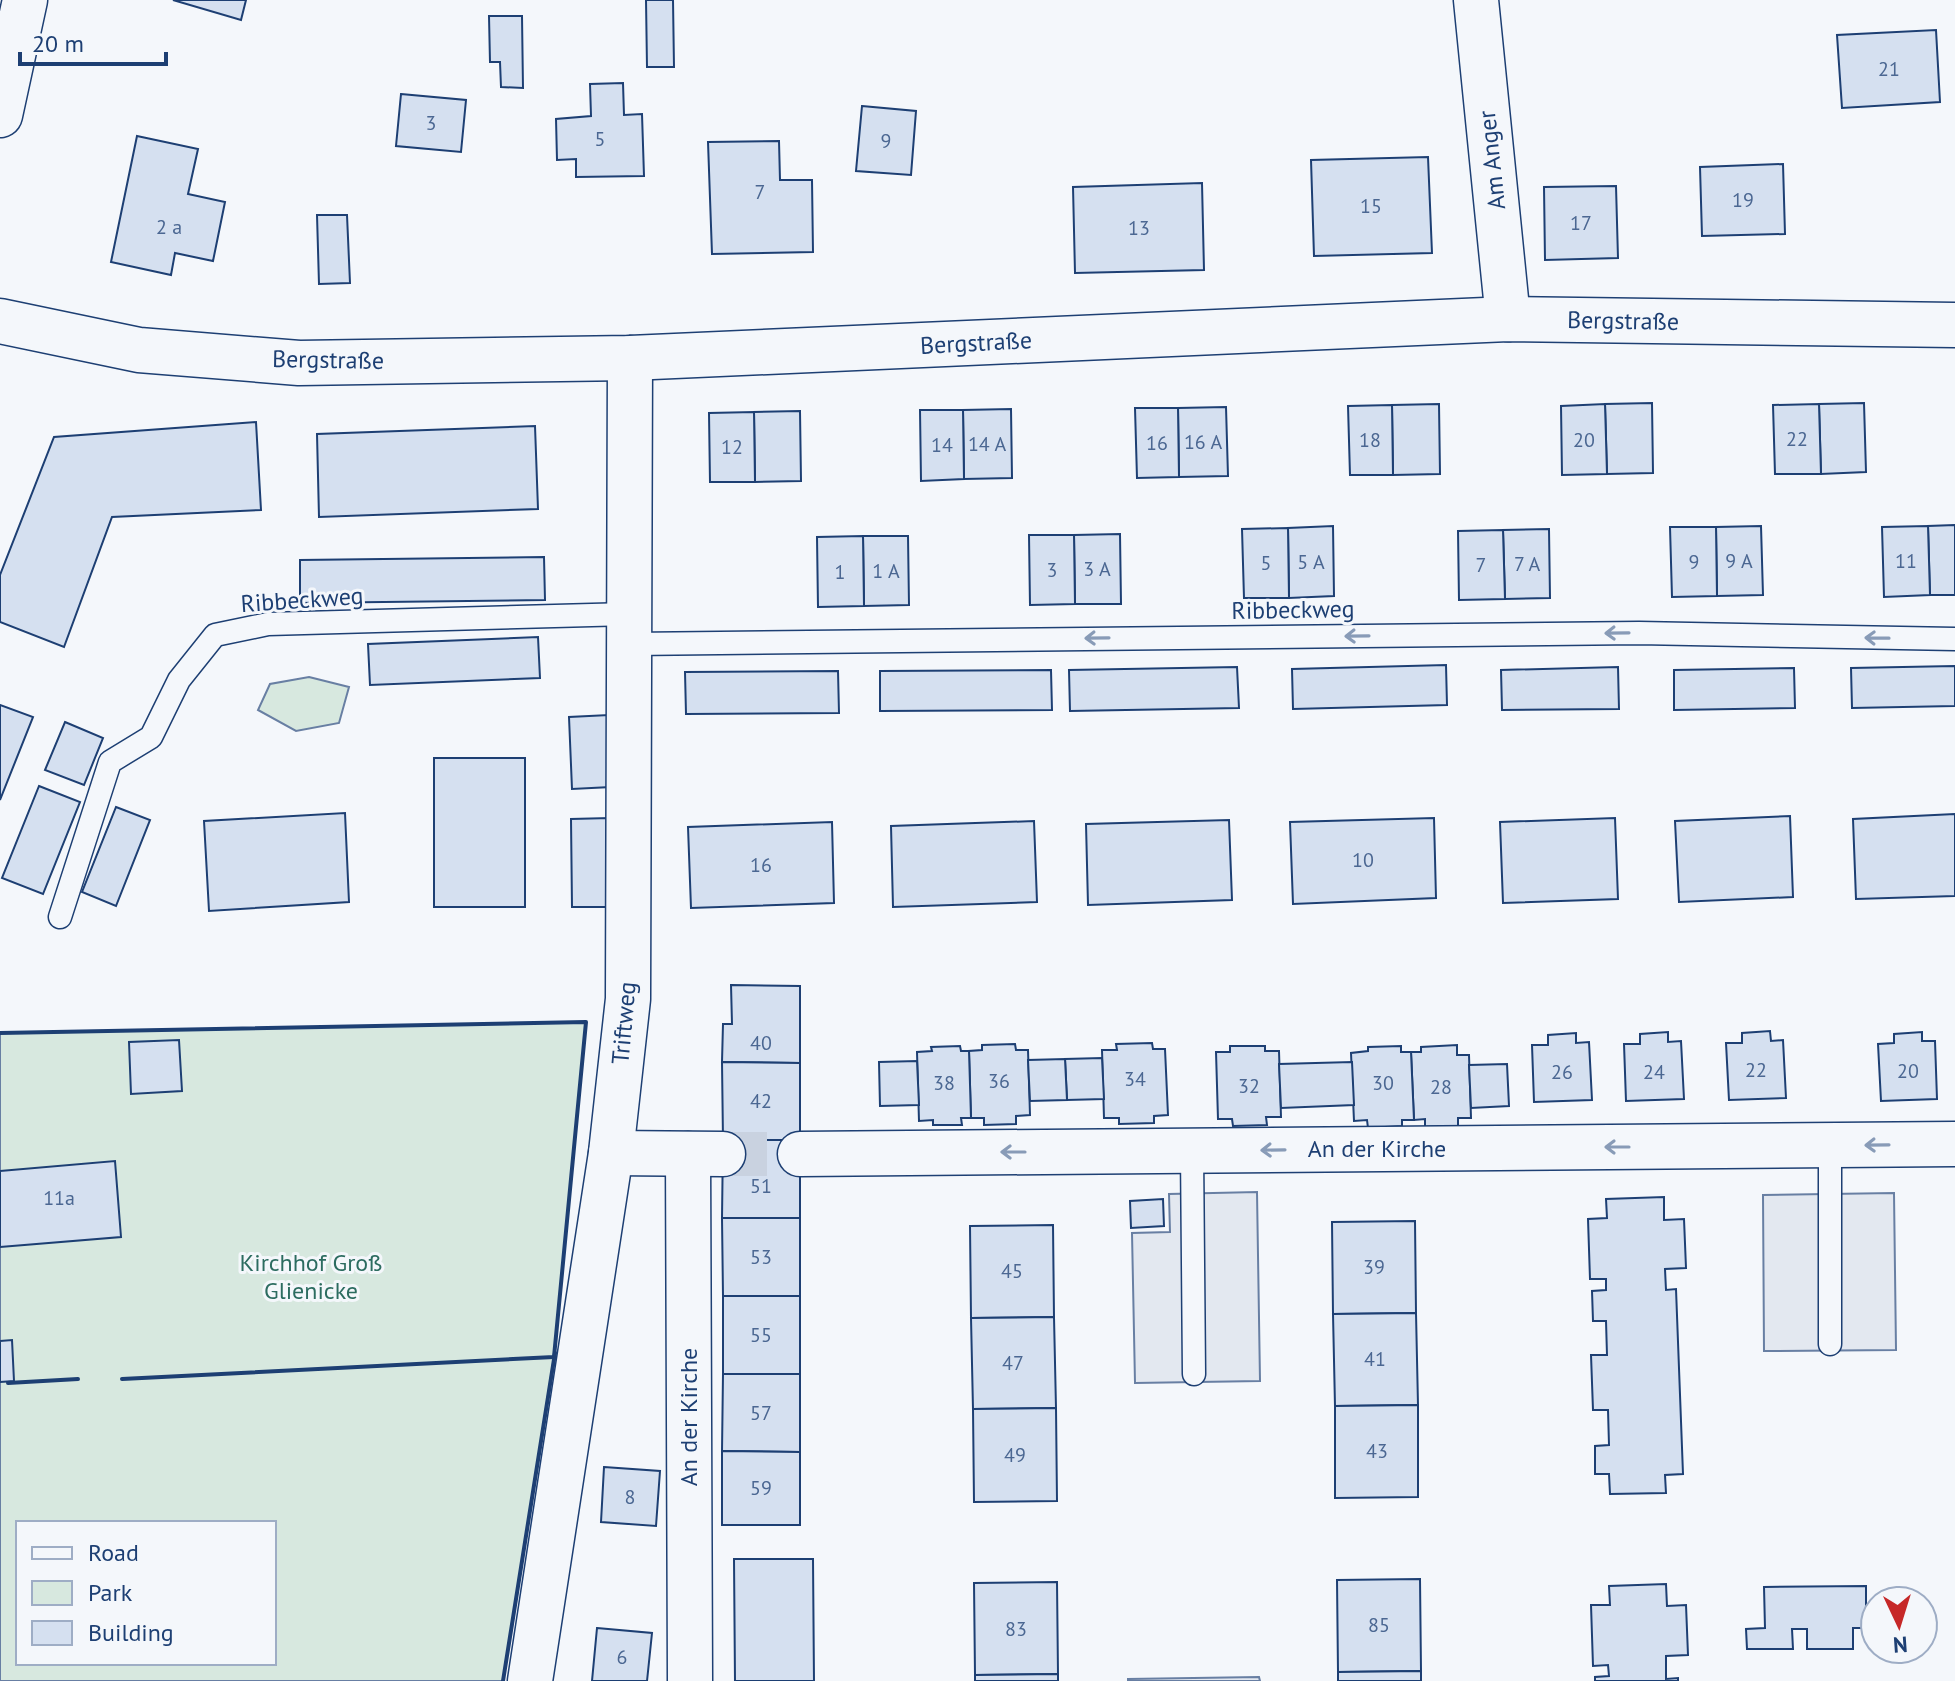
<svg xmlns="http://www.w3.org/2000/svg" width="1955" height="1681" font-family="'PT Sans',sans-serif">
<style>
.green{fill:#d7e8df;stroke:#687fa3;stroke-width:2;fill-rule:evenodd}
.parking{fill:#e3e8f0;stroke:#687fa3;stroke-width:2}
.building{fill:#d5e0f0;stroke:#1d3f73;stroke-width:2}
.lines{fill:none;stroke-linecap:round;stroke-linejoin:round}
.street-tunnel{stroke:#c9d2e0;stroke-width:44;stroke-dasharray:44 22;stroke-linecap:butt}
.lane-casing{stroke:#1d3f73;stroke-width:25}
.street-casing{stroke:#1d3f73;stroke-width:47}
.lane{stroke:#f4f7fb;stroke-width:22}
.street{stroke:#f4f7fb;stroke-width:44}
.wall{stroke:#1d3f73;stroke-width:4}
.oneway{stroke:#889bb7}
.labels{text-anchor:middle;stroke-width:6;stroke-linejoin:round;paint-order:stroke}
.number-label{font-size:20px;fill:#4b6792}
.street-label{font-size:24px;fill:#1d3f73;stroke:#f4f7fb}
.park-label{font-size:24px;fill:#2c6c60;stroke:#f4f7fb}
</style>
<rect width="100%" height="100%" fill="#f4f7fb"/>
<g class="green">
<polygon points="309,677 349,687 339,723 296,731 258,710 270,684"/>
<path d="M586,1022L554,1357L503,1681H0V1033ZM18,1523H274V1663H18Z"/>
</g>
<g class="parking">
<polygon points="1257,1192 1260,1381 1135,1383 1132,1233 1170,1232 1169,1194"/>
<polygon points="1894,1193 1896,1350 1764,1351 1763,1195"/>
<polygon points="1259,1677 1260,1681 1128,1681 1128,1679"/>
</g>
<g class="building">
<polygon points="173,0 246,0 241,20"/>
<polygon points="646,0 673,0 674,67 647,67"/>
<polygon points="489,16 522,16 523,88 501,87 500,62 490,62"/>
<polygon points="1936,30 1940,102 1842,108 1837,35"/>
<polygon points="623,83 624,115 642,114 644,176 576,177 576,159 557,160 556,119 591,116 590,84"/>
<polygon points="401,94 466,100 461,152 396,146"/>
<polygon points="862,106 916,111 911,175 856,171"/>
<polygon points="137,136 198,149 188,194 225,202 213,261 175,253 171,275 111,262"/>
<polygon points="779,141 780,180 812,180 813,252 712,254 708,142"/>
<polygon points="1428,157 1432,253 1314,256 1311,160"/>
<polygon points="1783,164 1785,234 1702,236 1700,167"/>
<polygon points="1202,183 1204,270 1075,273 1073,187"/>
<polygon points="1616,186 1618,258 1545,260 1544,187"/>
<polygon points="317,215 347,215 350,283 319,284"/>
<polygon points="1652,403 1653,473 1607,474 1605,404"/>
<polygon points="1864,403 1866,472 1821,474 1819,404"/>
<polygon points="1439,404 1440,474 1393,475 1392,405"/>
<polygon points="1605,404 1607,474 1562,475 1561,406"/>
<polygon points="1819,404 1821,474 1775,474 1773,405"/>
<polygon points="1392,405 1393,475 1350,475 1348,406"/>
<polygon points="1226,407 1228,476 1179,477 1178,408"/>
<polygon points="1135,408 1178,408 1179,477 1137,478"/>
<polygon points="1011,409 1012,478 964,479 963,410"/>
<polygon points="920,410 963,410 964,479 921,481"/>
<polygon points="800,411 801,481 755,482 754,412"/>
<polygon points="754,412 755,482 710,482 709,413"/>
<polygon points="256,422 261,510 112,517 64,647 0,622 0,575 54,437"/>
<polygon points="535,426 538,509 319,517 317,434"/>
<polygon points="1955,525 1955,595 1930,595 1928,526"/>
<polygon points="1333,526 1334,596 1289,598 1288,528"/>
<polygon points="1761,526 1763,595 1717,596 1716,527"/>
<polygon points="1928,526 1930,595 1884,597 1882,527"/>
<polygon points="1670,527 1716,527 1717,596 1672,597"/>
<polygon points="1288,528 1289,598 1244,598 1242,529"/>
<polygon points="1549,529 1550,598 1505,599 1503,530"/>
<polygon points="1503,530 1505,599 1459,600 1458,531"/>
<polygon points="1120,534 1121,604 1075,604 1074,535"/>
<polygon points="1029,535 1074,535 1075,604 1030,605"/>
<polygon points="863,536 908,536 909,605 864,606"/>
<polygon points="863,536 864,606 818,607 817,537"/>
<polygon points="544,557 545,600 300,603 300,560"/>
<polygon points="538,637 540,678 370,685 368,644"/>
<polygon points="1446,665 1447,705 1293,709 1292,669"/>
<polygon points="1955,666 1955,706 1852,708 1851,668"/>
<polygon points="1237,667 1239,708 1070,711 1069,670"/>
<polygon points="1618,667 1619,709 1502,710 1501,670"/>
<polygon points="1794,668 1795,708 1674,710 1674,670"/>
<polygon points="1051,670 1052,710 880,711 880,671"/>
<polygon points="838,671 839,713 686,714 685,672"/>
<polygon points="0,705 33,717 0,800"/>
<polygon points="609,715 611,787 572,789 569,717"/>
<polygon points="65,722 103,738 84,785 45,770"/>
<rect x="434" y="758" width="91" height="149"/>
<polygon points="39,786 80,802 43,894 2,878"/>
<polygon points="116,807 150,820 116,906 82,892"/>
<polygon points="345,813 349,902 209,911 204,821"/>
<polygon points="1955,814 1955,896 1856,899 1853,819"/>
<polygon points="1790,816 1793,897 1679,902 1675,821"/>
<polygon points="610,818 612,907 572,907 571,819"/>
<polygon points="1434,818 1436,898 1293,904 1290,822"/>
<polygon points="1615,818 1618,899 1503,903 1500,822"/>
<polygon points="1229,820 1232,900 1088,905 1086,824"/>
<polygon points="1034,821 1037,902 893,907 891,826"/>
<polygon points="832,822 834,903 691,908 688,827"/>
<polygon points="731,985 800,986 800,1063 722,1062 723,1024 732,1024"/>
<polygon points="1770,1031 1771,1041 1783,1040 1786,1098 1729,1100 1726,1043 1742,1043 1742,1033"/>
<polygon points="1668,1032 1668,1042 1681,1041 1684,1099 1626,1101 1624,1044 1640,1044 1640,1034"/>
<polygon points="1922,1032 1922,1041 1935,1041 1937,1099 1881,1101 1878,1044 1894,1043 1894,1034"/>
<polygon points="1576,1033 1576,1043 1589,1042 1592,1100 1534,1102 1532,1045 1548,1045 1548,1035"/>
<polygon points="179,1040 182,1091 131,1094 129,1042"/>
<polygon points="1152,1043 1153,1049 1165,1049 1168,1115 1154,1116 1154,1123 1119,1124 1119,1118 1104,1118 1102,1050 1117,1050 1116,1044"/>
<polygon points="1015,1044 1016,1050 1028,1050 1030,1115 1016,1116 1016,1124 984,1125 984,1118 971,1118 969,1051 982,1050 982,1045"/>
<polygon points="1457,1045 1457,1055 1469,1055 1471,1118 1458,1118 1458,1126 1425,1127 1425,1119 1414,1120 1411,1052 1421,1052 1421,1047"/>
<polygon points="960,1046 961,1051 969,1051 971,1118 961,1118 962,1125 933,1125 933,1120 919,1121 917,1052 932,1051 931,1047"/>
<polygon points="1230,1046 1265,1046 1265,1051 1279,1051 1281,1117 1266,1117 1267,1125 1233,1126 1232,1119 1218,1119 1216,1052 1230,1052"/>
<polygon points="1401,1046 1401,1052 1411,1052 1414,1120 1402,1120 1402,1126 1368,1128 1367,1120 1354,1121 1351,1053 1368,1051 1368,1047"/>
<polygon points="1102,1058 1104,1099 1067,1100 1065,1059"/>
<polygon points="1065,1059 1067,1100 1030,1101 1028,1060"/>
<polygon points="917,1061 919,1105 880,1106 879,1062"/>
<polygon points="722,1062 800,1063 800,1140 723,1140"/>
<polygon points="1352,1062 1354,1105 1281,1108 1279,1064"/>
<polygon points="1507,1064 1509,1106 1471,1108 1469,1065"/>
<polygon points="723,1140 800,1140 800,1218 722,1218"/>
<polygon points="115,1161 121,1237 0,1247 0,1171"/>
<polygon points="1664,1197 1664,1220 1684,1219 1686,1268 1665,1269 1666,1290 1676,1289 1683,1474 1665,1475 1666,1493 1610,1494 1609,1474 1595,1474 1595,1446 1609,1445 1608,1410 1593,1410 1591,1355 1607,1355 1606,1321 1593,1321 1592,1291 1606,1290 1606,1279 1590,1279 1588,1219 1607,1218 1606,1199"/>
<polygon points="1163,1199 1164,1226 1131,1228 1130,1201"/>
<polygon points="722,1218 800,1218 800,1296 723,1296"/>
<polygon points="1415,1221 1416,1313 1333,1314 1332,1222"/>
<polygon points="1053,1225 1054,1317 971,1318 970,1226"/>
<rect x="723" y="1296" width="77" height="78"/>
<polygon points="1416,1313 1418,1405 1335,1406 1333,1314"/>
<polygon points="1054,1317 1056,1408 973,1409 971,1318"/>
<polygon points="12,1340 14,1381 0,1382 0,1341"/>
<polygon points="723,1374 800,1374 800,1452 722,1451"/>
<polygon points="1418,1405 1418,1497 1335,1498 1335,1406"/>
<polygon points="1056,1408 1057,1501 974,1502 973,1409"/>
<polygon points="722,1451 800,1452 800,1525 722,1525"/>
<polygon points="604,1467 660,1471 656,1526 601,1522"/>
<polygon points="734,1559 813,1559 814,1681 735,1681"/>
<polygon points="1420,1579 1421,1671 1338,1672 1337,1580"/>
<polygon points="1057,1582 1058,1674 975,1675 974,1583"/>
<polygon points="1666,1584 1667,1606 1686,1605 1688,1655 1666,1656 1666,1679 1678,1678 1678,1681 1595,1681 1595,1677 1609,1676 1608,1665 1593,1666 1591,1605 1610,1605 1609,1586"/>
<polygon points="1866,1586 1866,1628 1853,1628 1853,1649 1807,1649 1807,1629 1792,1629 1793,1649 1747,1649 1746,1629 1765,1628 1764,1587"/>
<polygon points="597,1628 652,1633 647,1681 592,1681"/>
<polygon points="1421,1671 1421,1681 1338,1681 1338,1672"/>
<polygon points="1058,1674 1058,1681 975,1681 975,1675"/>
</g>
<g class="lines">
<polyline class="street-tunnel" points="723,1154 800,1154"/>
<g class="lane-casing">
<g id="lane">
<polyline points="631,644 1639,633 1955,639"/>
<polyline points="60,917 110,762 151,737 179,680 215,635 268,624 629,614"/>
<polyline points="1192,1151 1194,1374"/>
<polyline points="1830,1344 1830,1145"/>
</g>
</g>
<g class="street-casing">
<g id="street">
<polyline points="1476,0 1508,319"/>
<polyline points="0,115 25,0"/>
<polyline points="0,321 139,350 299,363 630,358 1508,319 1955,325"/>
<polyline points="611,1153 723,1154"/>
<polyline points="688,1154 690,1681"/>
<polyline points="800,1154 1955,1144"/>
<polyline points="530,1681 611,1153 628,999 630,358"/>
</g>
</g>
<use href="#lane" class="lane"/>
<use href="#street" class="street"/>
<g class="wall">
<polyline points="0,1033 586,1022 554,1357 122,1379"/>
<polyline points="8,1383 78,1379"/>
<polyline points="503,1681 555,1353"/>
</g>
</g>
<defs><path id="oneway-shaft" d="M-6 0H5M1.5-3L5.5 0L1.5 3" fill="none" stroke-width="1.6" stroke-linecap="round" stroke-linejoin="round" transform="scale(2)"/></defs>
<g class="oneway">
<use href="#oneway-shaft" transform="translate(1617 633) rotate(179)"/>
<use href="#oneway-shaft" transform="translate(1357 636) rotate(179)"/>
<use href="#oneway-shaft" transform="translate(1097 638) rotate(179)"/>
<use href="#oneway-shaft" transform="translate(1877 638) rotate(-179)"/>
<use href="#oneway-shaft" transform="translate(1877 1145) rotate(179)"/>
<use href="#oneway-shaft" transform="translate(1617 1147) rotate(180)"/>
<use href="#oneway-shaft" transform="translate(1273 1150) rotate(179)"/>
<use href="#oneway-shaft" transform="translate(1013 1152) rotate(180)"/>
</g>
<g class="labels">
<g class="number-label">
<text x="1889" y="76">21</text>
<text x="431" y="130">3</text>
<text x="600" y="146">5</text>
<text x="886" y="148">9</text>
<text x="760" y="199">7</text>
<text x="1743" y="207">19</text>
<text x="1371" y="213">15</text>
<text x="1581" y="230">17</text>
<text x="169" y="234">2 a</text>
<text x="1139" y="235">13</text>
<text x="1797" y="446">22</text>
<text x="1370" y="447">18</text>
<text x="1584" y="447">20</text>
<text x="1203" y="449">16 A</text>
<text x="1157" y="450">16</text>
<text x="987" y="451">14 A</text>
<text x="942" y="452">14</text>
<text x="732" y="454">12</text>
<text x="1739" y="568">9 A</text>
<text x="1906" y="568">11</text>
<text x="1311" y="569">5 A</text>
<text x="1694" y="569">9</text>
<text x="1266" y="570">5</text>
<text x="1527" y="571">7 A</text>
<text x="1481" y="572">7</text>
<text x="1097" y="576">3 A</text>
<text x="1052" y="577">3</text>
<text x="886" y="578">1 A</text>
<text x="840" y="579">1</text>
<text x="1363" y="867">10</text>
<text x="761" y="872">16</text>
<text x="761" y="1050">40</text>
<text x="1756" y="1077">22</text>
<text x="1908" y="1078">20</text>
<text x="1562" y="1079">26</text>
<text x="1654" y="1079">24</text>
<text x="1135" y="1086">34</text>
<text x="999" y="1088">36</text>
<text x="944" y="1090">38</text>
<text x="1383" y="1090">30</text>
<text x="1249" y="1093">32</text>
<text x="1441" y="1094">28</text>
<text x="761" y="1108">42</text>
<text x="761" y="1193">51</text>
<text x="59" y="1205">11a</text>
<text x="761" y="1264">53</text>
<text x="1374" y="1274">39</text>
<text x="1012" y="1278">45</text>
<text x="761" y="1342">55</text>
<text x="1375" y="1366">41</text>
<text x="1013" y="1370">47</text>
<text x="761" y="1420">57</text>
<text x="1377" y="1458">43</text>
<text x="1015" y="1462">49</text>
<text x="761" y="1495">59</text>
<text x="630" y="1504">8</text>
<text x="1379" y="1632">85</text>
<text x="1016" y="1636">83</text>
<text x="622" y="1664">6</text>
</g>
<g class="street-label">
<text transform="translate(1492 160) rotate(-96)" y="8">Am Anger</text>
<text transform="translate(1623 321) rotate(1)" y="8">Bergstraße</text>
<text transform="translate(976 343) rotate(-3)" y="8">Bergstraße</text>
<text transform="translate(328 360) rotate(1)" y="8">Bergstraße</text>
<text transform="translate(302 600) rotate(-4)" y="8">Ribbeckweg</text>
<text transform="translate(1293 610) rotate(-1)" y="8">Ribbeckweg</text>
<text transform="translate(624 1023) rotate(-85)" y="8">Triftweg</text>
<text x="1377" y="1157">An der Kirche</text>
<text transform="translate(689 1417) rotate(-90)" y="8">An der Kirche</text>
</g>
<g class="park-label">
<text x="311" y="1271">Kirchhof Groß<tspan x="311" dy="28">Glienicke</tspan></text>
</g>
</g>
<rect x="16" y="1521" width="260" height="144" fill="#f4f7fb" stroke="#9eadc5" stroke-width="2"/>
<rect x="32" y="1547" width="40" height="12" fill="#f4f7fb" stroke="#9eadc5" stroke-width="2"/>
<text x="88" y="1561" font-size="24" fill="#1d3f73">Road</text>
<rect x="32" y="1581" width="40" height="24" fill="#d7e8df" stroke="#9eadc5" stroke-width="2"/>
<text x="88" y="1601" font-size="24" fill="#1d3f73">Park</text>
<rect x="32" y="1621" width="40" height="24" fill="#d5e0f0" stroke="#9eadc5" stroke-width="2"/>
<text x="88" y="1641" font-size="24" fill="#1d3f73">Building</text>
<g transform="translate(1899 1625) rotate(176)"><circle r="38" fill="#f4f7fb" stroke="#9eadc5" stroke-width="2"/>
<path d="M0-6L14 30L0 20L-14 30Z" fill="#c62828"/>
<text y="-12" font-size="22" font-weight="bold" text-anchor="middle" fill="#1d3f73">N</text>
</g>
<path d="M20 52v12h146v-12" fill="none" stroke="#1d3f73" stroke-width="4"/>
<text x="32" y="52" font-size="24" fill="#1d3f73" stroke="#f4f7fb" stroke-width="6" paint-order="stroke">20 m</text>
</svg>
